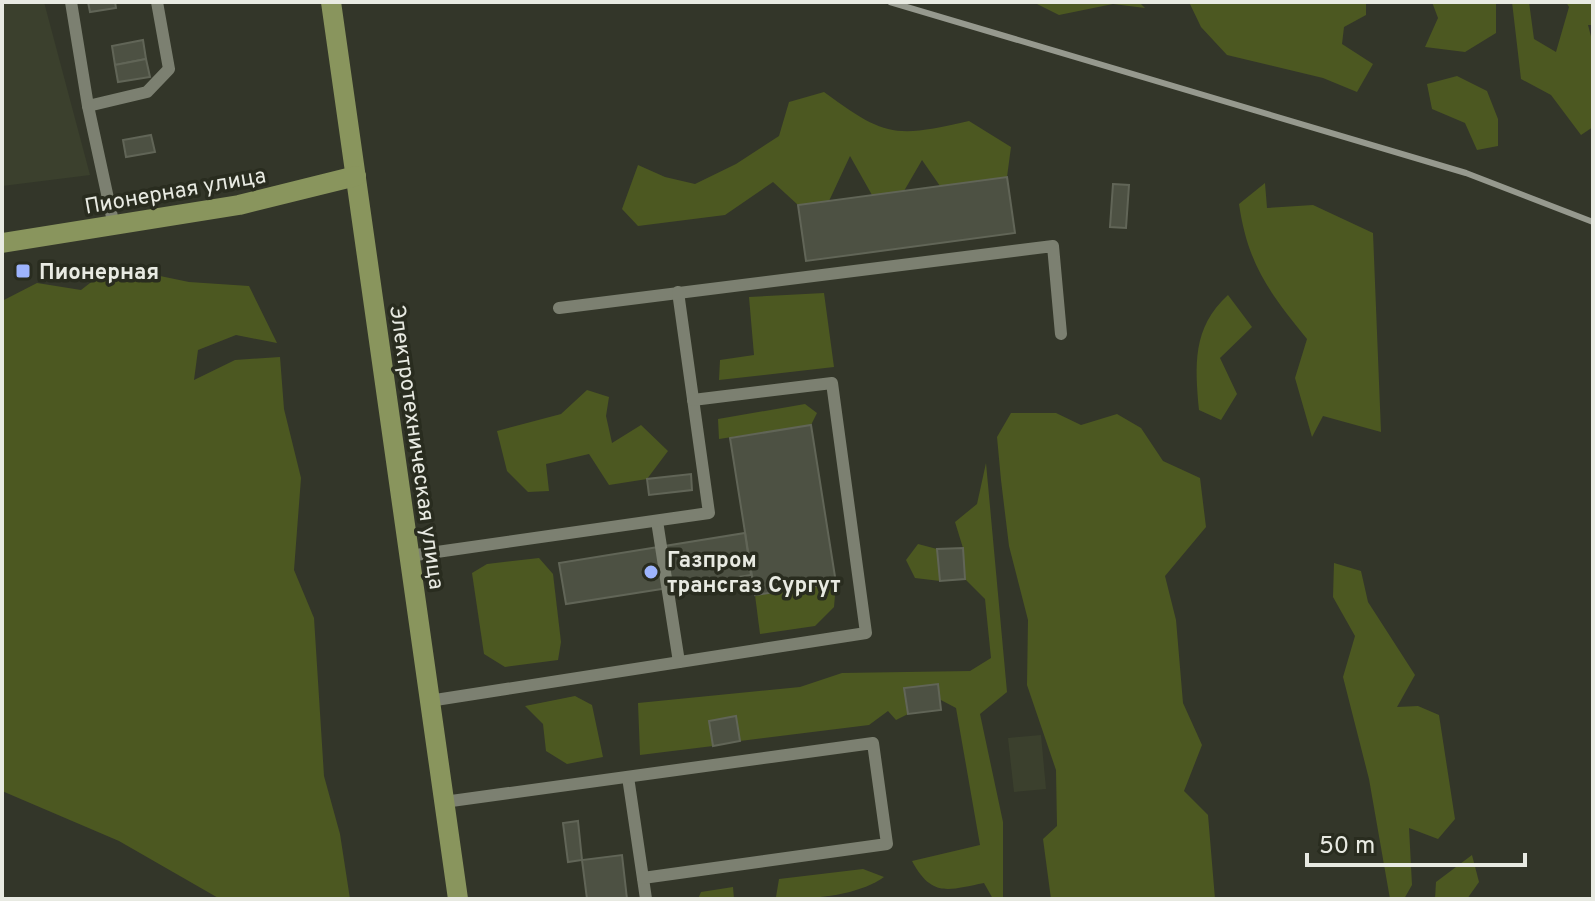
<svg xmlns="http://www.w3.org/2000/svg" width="1595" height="901" font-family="Overpass,sans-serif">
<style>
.built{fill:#3b402d}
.green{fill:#4c5821}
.building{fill:#4d5143;stroke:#616557;stroke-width:2}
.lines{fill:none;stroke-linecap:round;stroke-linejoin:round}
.lane{stroke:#7c8071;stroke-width:12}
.secondary{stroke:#89955d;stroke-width:20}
.rail{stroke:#96998e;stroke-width:6}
.poi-dot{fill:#9db4fd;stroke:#292c1f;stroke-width:3}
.labels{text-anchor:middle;stroke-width:7;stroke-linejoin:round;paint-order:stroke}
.street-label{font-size:22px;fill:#e8eae2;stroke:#292c1f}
.poi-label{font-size:22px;font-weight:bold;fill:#e8eae2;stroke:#292c1f;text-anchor:start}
</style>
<rect width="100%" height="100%" fill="#333629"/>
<g class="built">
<polygon points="2,2 44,2 90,175 2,186"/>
<polygon points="1041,735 1046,789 1014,792 1008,738"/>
</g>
<g class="green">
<polygon points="1033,2 1139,2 1145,8 1113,4 1059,15"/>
<polygon points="1189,2 1366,2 1366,15 1344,27 1342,44 1373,64 1357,92 1323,78 1227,55 1201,27"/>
<polygon points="1432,2 1496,2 1496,33 1465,52 1425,47 1438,18"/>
<polygon points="1512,2 1529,2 1534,39 1556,52 1569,7 1566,2 1593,2 1593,25 1588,25 1593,44 1593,127 1581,135 1551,95 1521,79"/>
<polygon points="1457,76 1487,91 1498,119 1498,146 1477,150 1465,123 1432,109 1427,84"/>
<path d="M824,92C885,137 895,138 969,121L1011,147L1007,177L940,186L922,160L904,191L872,195L850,156L829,201L798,205L773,182L725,215L638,226L622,209L638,165L665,177L695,184L736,164L779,136L789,102Z"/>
<path d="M1265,183L1267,208L1313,205L1373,233L1381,432L1323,416L1312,437L1295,378L1307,339C1269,292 1248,265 1239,204Z"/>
<polygon points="112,266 189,282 249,286 277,343 236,335 198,350 194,380 235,360 280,357 284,409 301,478 294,570 314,618 324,776 340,834 350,899 220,899 119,841 2,791 2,301 37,283 81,290"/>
<polygon points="824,293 834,367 719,380 720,360 754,355 749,297"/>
<path d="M1228,295L1252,327L1220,358L1237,394L1221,420L1199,410C1195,365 1192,328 1228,295Z"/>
<polygon points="587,390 609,397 606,416 612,443 641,425 668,451 647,479 609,485 589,454 546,464 549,491 528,492 507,471 497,431 561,414"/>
<polygon points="805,404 817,413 811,425 719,439 718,419"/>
<polygon points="1011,413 1056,413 1081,425 1117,414 1141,428 1163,461 1200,478 1206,527 1165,576 1176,620 1183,703 1202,745 1184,791 1208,815 1215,899 1051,899 1043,839 1057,826 1056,770 1027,685 1028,620 1009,546 1001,480 997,437"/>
<path d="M986,463L1007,692L980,714L1003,822V899H993L984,883C948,890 932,898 912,861L980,845L956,708L939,699L937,684L905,688L908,714L896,720L888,711L869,725L740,741L735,717L710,721L713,746L640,755L638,703L800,687L842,673L970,671L991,658L985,599L965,579L963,548L955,522L977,504Z"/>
<polygon points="918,544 937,549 940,581 915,578 906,560"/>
<polygon points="539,558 553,574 561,642 558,660 505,667 484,654 472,573 487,564"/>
<polygon points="1334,563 1361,571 1368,602 1415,675 1397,707 1418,706 1439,715 1455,819 1438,839 1409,828 1412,885 1404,899 1390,899 1369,779 1343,677 1355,636 1333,597"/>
<polygon points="836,583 834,607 815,626 760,634 755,595"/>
<polygon points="575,696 592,705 603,757 567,764 546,751 543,724 525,706"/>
<polygon points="1472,855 1479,882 1467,899 1435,899 1436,882"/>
<path d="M863,869L884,877C858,896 806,901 776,897L779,879Z"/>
<polygon points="733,887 734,899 698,899 701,892"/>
</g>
<g class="building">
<polygon points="88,2 115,2 116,8 90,12"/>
<polygon points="143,40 146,59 115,65 112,46"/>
<polygon points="146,59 150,77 118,82 115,65"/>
<polygon points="151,135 155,152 126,157 123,140"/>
<polygon points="1007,177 1015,233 806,261 798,205"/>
<polygon points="1113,184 1129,185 1126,228 1110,227"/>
<polygon points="811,425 836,583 755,595 730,438"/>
<polygon points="691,474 692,490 649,495 647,479"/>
<polygon points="745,533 751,575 566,604 559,563"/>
<polygon points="963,548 965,579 940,581 937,549"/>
<polygon points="938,684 941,710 908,714 904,688"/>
<polygon points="736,716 740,741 713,746 709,721"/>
<polygon points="578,821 582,860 568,862 563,823"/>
<polygon points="622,855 627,899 587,899 582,860"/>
</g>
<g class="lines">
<g class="lane">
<polyline points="71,2 88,106 114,226"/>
<polyline points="88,106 147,92 169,69 157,2"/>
<polyline points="559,308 1053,246 1061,334"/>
<polyline points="657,521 679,662"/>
<polyline points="409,556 709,513 678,292"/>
<polyline points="429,701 866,633 832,383 693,400"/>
<polyline points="628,777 646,899"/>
<polyline points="444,802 873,743 887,844 643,878"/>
</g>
<g class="secondary">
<polyline points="331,2 458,899"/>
<polyline points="2,243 239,205 356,176"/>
</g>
<polyline class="rail" points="890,2 1466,173 1593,222"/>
</g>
<g class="poi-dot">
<rect x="15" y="263" width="16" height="16" rx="4"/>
<circle cx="651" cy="572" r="8"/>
</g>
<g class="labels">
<g class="street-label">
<text transform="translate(175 190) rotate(-10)" y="8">Пионерная улица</text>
<text transform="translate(418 447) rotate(82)" y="8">Электротехническая улица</text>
</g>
<g class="poi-label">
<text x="39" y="279">Пионерная</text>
<text x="667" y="567">Газпром<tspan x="667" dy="25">трансгаз Сургут</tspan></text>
</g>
</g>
<rect width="1595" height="901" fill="none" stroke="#e8eae2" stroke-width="8"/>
<path d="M1307 853v12h218v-12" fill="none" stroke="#e8eae2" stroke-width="4"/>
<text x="1319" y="853" font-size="24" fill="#e8eae2" stroke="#292c1f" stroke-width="6" paint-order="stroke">50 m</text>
</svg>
